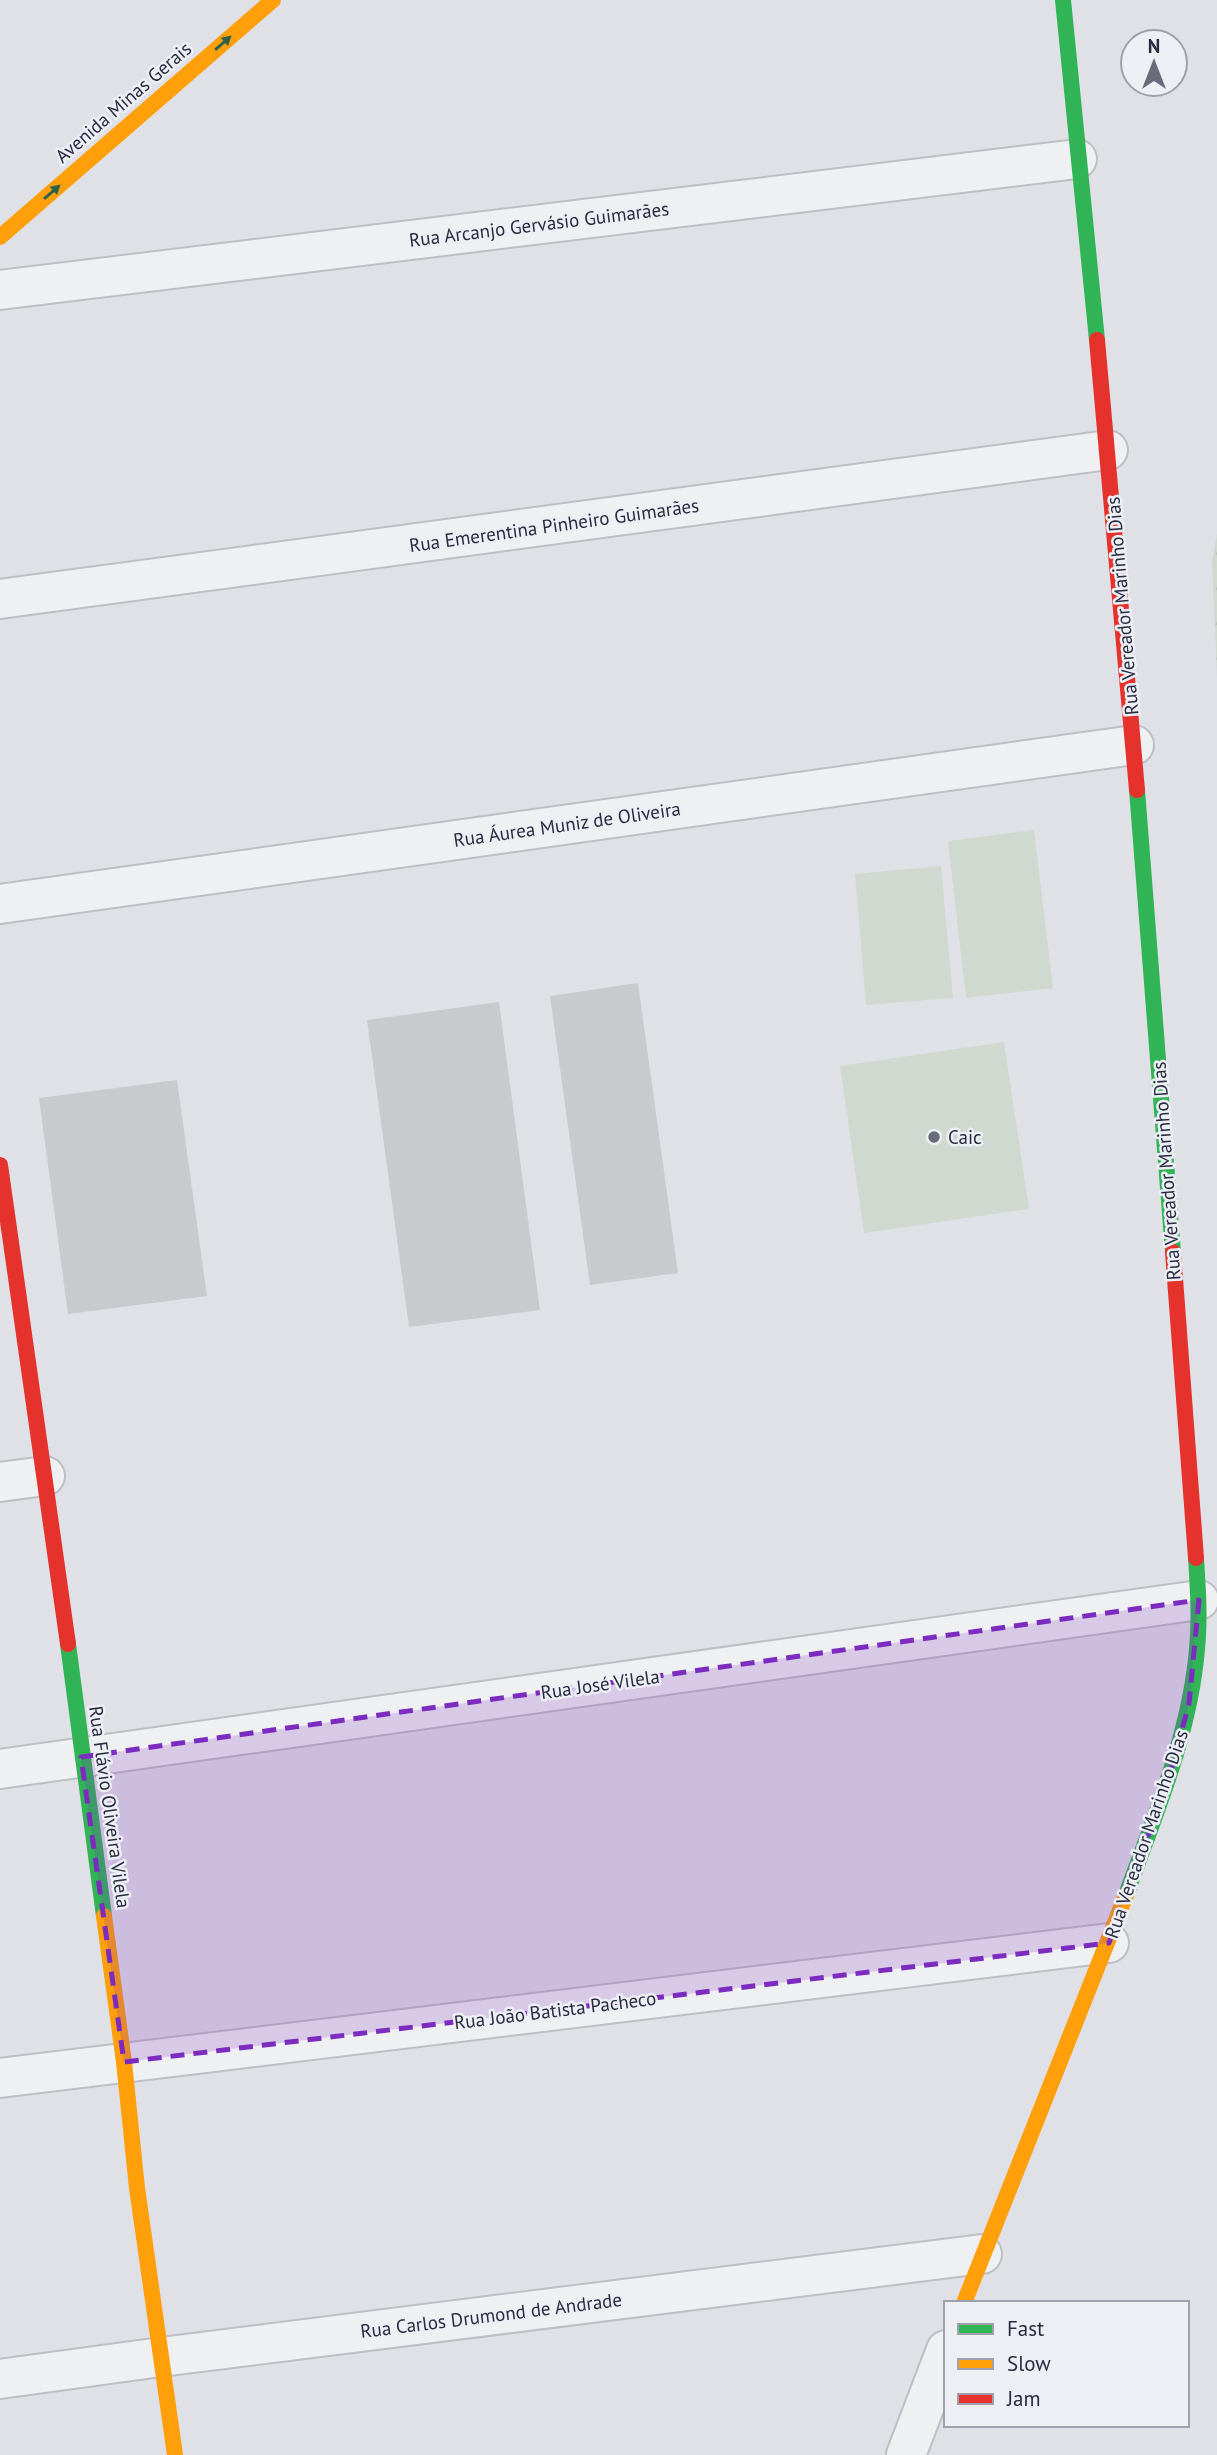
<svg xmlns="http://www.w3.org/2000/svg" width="1217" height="2455" font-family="'PT Sans',sans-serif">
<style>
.forest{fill:url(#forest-firs)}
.pitch{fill:#cfd9d0}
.building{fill:#c8cace}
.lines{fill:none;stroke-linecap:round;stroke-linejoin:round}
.street-casing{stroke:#bebfc4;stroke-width:42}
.street{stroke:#eff0f2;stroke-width:38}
.fast{stroke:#30b455;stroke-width:16}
.slow{stroke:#ff9f0a;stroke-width:16}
.jam{stroke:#e5322d;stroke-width:16}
.oneway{fill:#2b6248}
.marked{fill:#7b2cbf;fill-opacity:0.2;stroke:#7b2cbf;stroke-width:5;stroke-dasharray:14 9;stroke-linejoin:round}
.poi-dot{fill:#686b79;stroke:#edeff5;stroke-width:2.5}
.labels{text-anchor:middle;stroke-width:5;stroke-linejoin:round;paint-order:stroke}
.street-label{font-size:19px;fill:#272c3f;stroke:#edeff5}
.poi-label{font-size:19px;fill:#272c3f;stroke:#edeff5;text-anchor:start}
</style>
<defs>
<pattern id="forest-firs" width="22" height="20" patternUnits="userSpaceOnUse" patternTransform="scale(1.75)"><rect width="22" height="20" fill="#cfd9d0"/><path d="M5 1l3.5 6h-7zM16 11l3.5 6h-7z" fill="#b2bab4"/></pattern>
</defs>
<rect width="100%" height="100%" fill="#e0e1e6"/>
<polygon class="forest" points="1217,534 1217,676 1212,562"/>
<g class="pitch">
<polygon points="1034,830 1053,988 966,998 948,841"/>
<polygon points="941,866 953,998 866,1005 855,874"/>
<polygon points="1004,1042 1029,1209 864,1233 840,1066"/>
</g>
<g class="building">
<polygon points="638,983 678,1273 590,1285 550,996"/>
<polygon points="499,1002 540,1310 409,1327 367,1020"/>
<polygon points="177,1080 207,1296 68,1314 39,1098"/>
</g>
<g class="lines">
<g class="street-casing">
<g id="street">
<polyline points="0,290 1077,159"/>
<polyline points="0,599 1108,450"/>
<polyline points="0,904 1134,745"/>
<polyline points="0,1482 45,1476"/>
<polyline points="0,1769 1199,1600"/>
<polyline points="0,2078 1109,1943"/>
<polyline points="0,2379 161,2357 982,2254"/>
<polyline points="906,2455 946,2350"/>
</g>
</g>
<use href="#street" class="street"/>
<g class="fast">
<polyline points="1063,0 1097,340"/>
<polyline points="1137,790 1173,1252"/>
<polyline points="68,1644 104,1916"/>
<path d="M1126,1895C1155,1815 1190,1734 1197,1649C1200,1619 1198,1589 1196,1558"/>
</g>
<g class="slow">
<polyline points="0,237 273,0"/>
<polyline points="104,1916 124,2062 137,2188 175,2455"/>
<polyline points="964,2303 1126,1895"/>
</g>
<g class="jam">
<polyline points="1097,340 1137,790"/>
<polyline points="0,1165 68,1644"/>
<polyline points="1173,1252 1196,1558"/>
</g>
</g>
<defs><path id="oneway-solid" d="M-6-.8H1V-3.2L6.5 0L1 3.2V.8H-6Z" transform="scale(1.75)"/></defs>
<g class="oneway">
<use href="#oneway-solid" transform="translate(223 43) rotate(-41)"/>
<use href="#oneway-solid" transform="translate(52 192) rotate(-41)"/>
</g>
<path class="marked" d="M1199,1600L1189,1704L1168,1781L1109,1943L124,2062L81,1757Z"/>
<circle class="poi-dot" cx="934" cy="1137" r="7"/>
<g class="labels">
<g class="street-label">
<text transform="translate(123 102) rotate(-41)" y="7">Avenida Minas Gerais</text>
<text transform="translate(539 224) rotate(-7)" y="7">Rua Arcanjo Gervásio Guimarães</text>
<text transform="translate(554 525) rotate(-8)" y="7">Rua Emerentina Pinheiro Guimarães</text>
<text transform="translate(1122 606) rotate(-95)" y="7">Rua Vereador Marinho Dias</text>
<text transform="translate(567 824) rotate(-8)" y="7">Rua Áurea Muniz de Oliveira</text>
<text transform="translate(1166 1171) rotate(-94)" y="7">Rua Vereador Marinho Dias</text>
<text transform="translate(600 1684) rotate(-8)" y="7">Rua José Vilela</text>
<text transform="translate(110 1807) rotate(82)" y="7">Rua Flávio Oliveira Vilela</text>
<text transform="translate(1146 1834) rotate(-71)" y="7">Rua Vereador Marinho Dias</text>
<text transform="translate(555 2010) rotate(-7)" y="7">Rua João Batista Pacheco</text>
<text transform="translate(491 2315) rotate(-7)" y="7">Rua Carlos Drumond de Andrade</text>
</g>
<g class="poi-label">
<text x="948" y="1144">Caic</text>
</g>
</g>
<rect x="944" y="2301" width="245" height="126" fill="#edeff5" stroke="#9ea1ac" stroke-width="2"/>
<rect x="958" y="2324" width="35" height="10" fill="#30b455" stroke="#9ea1ac" stroke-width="2"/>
<text x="1007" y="2336" font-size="21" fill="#272c3f">Fast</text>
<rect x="958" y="2359" width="35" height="10" fill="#ff9f0a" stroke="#9ea1ac" stroke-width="2"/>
<text x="1007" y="2371" font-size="21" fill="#272c3f">Slow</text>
<rect x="958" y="2394" width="35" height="10" fill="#e5322d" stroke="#9ea1ac" stroke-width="2"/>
<text x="1007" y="2406" font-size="21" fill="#272c3f">Jam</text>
<g transform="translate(1154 63)"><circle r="33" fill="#edeff5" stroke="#9ea1ac" stroke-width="2"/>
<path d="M0-5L12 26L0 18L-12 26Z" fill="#686b79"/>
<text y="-10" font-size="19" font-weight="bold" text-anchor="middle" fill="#272c3f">N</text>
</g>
</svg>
